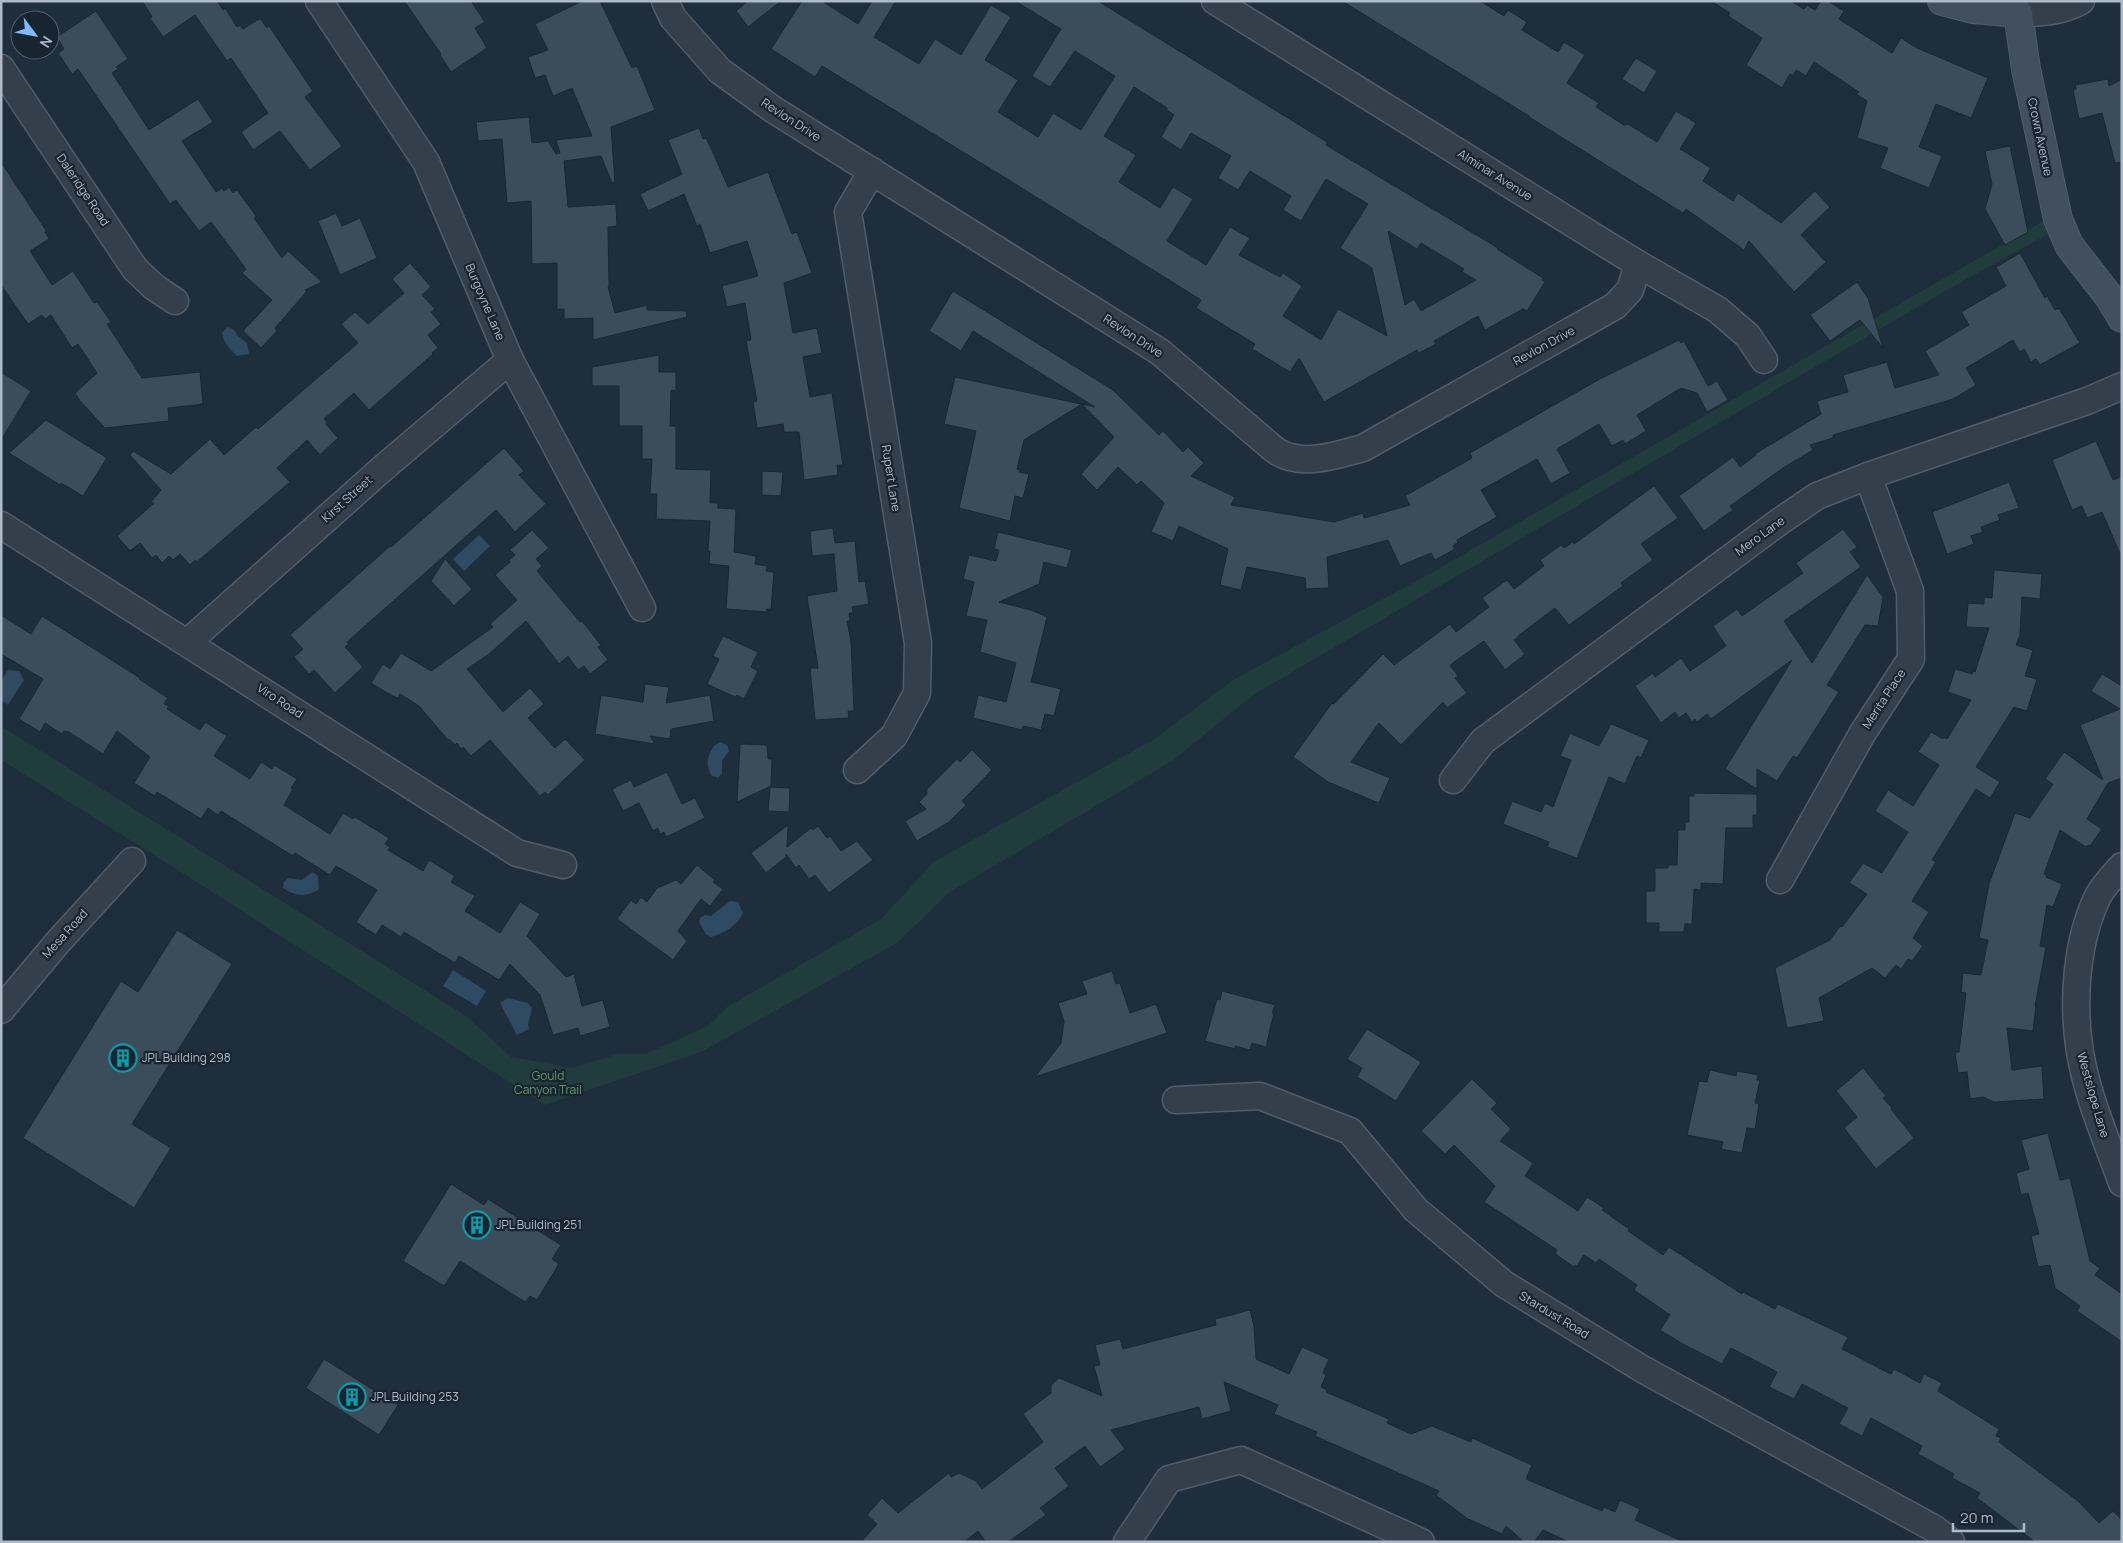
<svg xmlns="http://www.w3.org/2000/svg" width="2123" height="1543" font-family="Manrope,sans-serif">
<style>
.green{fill:#213c3d}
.water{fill:#2f4a63}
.building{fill:#3b4d5b;stroke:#1a2732;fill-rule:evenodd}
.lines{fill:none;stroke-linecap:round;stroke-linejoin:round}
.street-casing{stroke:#515d69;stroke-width:29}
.secondary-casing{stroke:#515d69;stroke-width:30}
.street{stroke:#33404c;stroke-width:26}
.secondary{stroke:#414f5f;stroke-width:28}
.labels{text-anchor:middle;stroke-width:4.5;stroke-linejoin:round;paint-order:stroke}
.street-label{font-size:12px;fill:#aebac8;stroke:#182530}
.poi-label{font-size:12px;fill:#aebac8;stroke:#182530;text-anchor:start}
.park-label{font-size:12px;fill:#629b6a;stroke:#182530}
</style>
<rect width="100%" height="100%" fill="#1f2e3c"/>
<polygon class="green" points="2047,219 2052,232 1952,287 1253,695 1172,761 950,892 897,943 701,1052 545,1105 156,856 1,760 1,726 466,1016 511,1057 572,1068 618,1054 646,1054 708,1026 727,1007 881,919 935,861 1153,740 1233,680 1433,572"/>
<g class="water">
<path d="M227,327L234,330L238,336L247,343L249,354L237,356C230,349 223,342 222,333Z"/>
<polygon points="479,535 490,546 464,571 453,559"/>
<polygon points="8,670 19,671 24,680 8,705 1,700 1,681"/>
<path d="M720,742L727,745L729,751L722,761V773L718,778L712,776C705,766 707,756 714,746Z"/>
<path d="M313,872L318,876L319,889C306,898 295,896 283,888L284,882L288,878L302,880Z"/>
<path d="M730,901L738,902L743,913C738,925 723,934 711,937L706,934L699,922L700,918L705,915L711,916Z"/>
<polygon points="453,970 486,991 477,1006 443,986"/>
<polygon points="508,998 528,1003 532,1008 528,1024 529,1029 517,1035 500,1003"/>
</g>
<g class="building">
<polygon points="142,1 217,1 223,10 225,8 237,27 240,25 243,29 259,19 261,19 267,28 269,26 313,91 305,97 342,146 310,170 280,131 253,150 241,132 268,113 231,58 227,61 195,15 163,37 150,18 152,17"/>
<polygon points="404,1 471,1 485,22 475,28 487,48 451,72 440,55 441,54"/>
<polygon points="582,1 600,1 632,68 637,66 655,110 611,127 615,182 612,183 601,156 564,161 568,207 616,204 617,226 608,227 609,286 608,287 615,313 647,305 647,310 686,311 687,317 593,340 593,318 564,319 564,309 557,309 557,263 532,264 531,201 507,203 502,139 478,141 476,122 529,117 532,143 548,141 556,154 560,153 556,140 592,136 572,88 553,96 545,75 535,78 528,57 548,50 535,24"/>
<polygon points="748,1 781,1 748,27 736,11"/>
<path d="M802,1H822L858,24L872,1H896L874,37L919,64L935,39L961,55L991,5L1011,17L985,60L1018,80L998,112L1038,137L1053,113L1081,130L1115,76L1075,51L1050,87L1032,76L1061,29L1015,1H1098L1327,142L1326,145L1498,248L1497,249L1543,278L1542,280L1545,282L1527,311L1523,309L1485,330L1478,316L1434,341L1436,344L1419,353L1417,350L1324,402L1299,358L1290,372L1252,349L1255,344L1196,308L1201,300L1004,177L822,66L815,77L771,49ZM1134,87L1167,108V110L1174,115L1161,137L1181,150L1191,133L1231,156L1218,178L1238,190L1250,171L1291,196L1283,210L1301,221L1326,179L1368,204L1340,248L1372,268L1387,336L1338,309L1321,340L1283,316L1302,286L1283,273L1280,277L1239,255L1250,238L1230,227L1206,265L1167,241L1193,199L1173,187L1160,208L1119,182L1136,155L1104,136ZM1388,231L1417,249L1421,243L1464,269L1462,272L1476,280L1421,311L1414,299L1405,305Z"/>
<polygon points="1342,1 1480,1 1504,16 1508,10 1527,22 1522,30 1558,52 1564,42 1585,55 1567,83 1599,103 1596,107 1624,125 1628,124 1657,142 1676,111 1696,123 1680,149 1711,168 1703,181 1733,201 1738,193 1781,223 1815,191 1830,207 1801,235 1826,262 1794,292 1749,241 1744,250 1686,209 1683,213 1529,117 1529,116"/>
<polygon points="1711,1 1791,1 1804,9 1807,5 1815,10 1821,1 1828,1 1844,11 1839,19 1892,53 1901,38 1917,48 1988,78 1971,118 1936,104 1919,147 1942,156 1929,188 1880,168 1888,148 1857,138 1867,101 1856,94 1859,92 1814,62 1806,76 1796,70 1793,76 1790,74 1782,88 1746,65 1762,38 1728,16 1730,13"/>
<polygon points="96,11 128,59 116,67 118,69 112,73 149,130 198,99 213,122 182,141 216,192 222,188 224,191 229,187 233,193 237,190 256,216 254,218 282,258 288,251 322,282 305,290 307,291 275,328 277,331 261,348 243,331 272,300 242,273 246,269 211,222 199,231 176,200 170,204 78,69 72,74 58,53 64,49 57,37"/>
<polygon points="1636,58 1657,71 1644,93 1622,79"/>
<polygon points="2108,79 2109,86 2122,79 2122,162 2115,163 2102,113 2079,119 2073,90 2076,89 2075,85"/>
<polygon points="699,128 703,139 706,138 715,157 728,187 768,172 792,234 797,232 812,273 784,283 793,333 817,328 822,353 803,357 810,397 832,393 843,465 837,465 838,475 804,480 799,432 784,432 783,424 757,428 753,402 757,401 746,341 751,340 745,303 727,307 722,286 758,276 747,241 710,253 700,224 697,226 684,194 648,211 640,194 682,174 668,140"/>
<polygon points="2010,146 2028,232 2005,245 1985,209 1992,184 1985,151"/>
<polygon points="1,162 47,232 45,232 49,239 30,251 52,285 73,271 94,303 97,302 111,322 107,324 142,378 200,372 203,404 168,408 169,421 105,428 80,401 75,393 97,373 78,344 72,348 51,315 45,319 42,315 28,324 1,285"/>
<polygon points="336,213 342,226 360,218 377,258 340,275 318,221"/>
<polygon points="2020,253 2045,298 2047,296 2055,310 2059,308 2080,343 2040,365 2036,359 2031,362 2024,349 2020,352 2013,340 1966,368 1976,385 1953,399 1833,435 1833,438 1810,445 1813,450 1783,468 1730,506 1733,510 1704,531 1679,496 1733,457 1740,467 1756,455 1755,454 1821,414 1817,401 1848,392 1843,375 1887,362 1895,388 1939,375 1925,351 1969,325 1961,312 2006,286 1996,267"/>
<polygon points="410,263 431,287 422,295 435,309 431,312 441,324 428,335 438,348 432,353 433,354 369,410 354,393 324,419 327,422 326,424 338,438 320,455 307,440 277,468 290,482 197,562 195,560 190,565 180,554 173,560 169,556 162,563 156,555 152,558 140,543 130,551 117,536 154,503 151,502 161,490 130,455 133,451 171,474 210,439 224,455 256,427 258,429 358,343 341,324 355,312 368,324 404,293 392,279"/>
<polygon points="1857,282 1868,298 1883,348 1860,320 1830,341 1810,315"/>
<polygon points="953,291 1113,390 1159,435 1163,431 1183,452 1188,447 1204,463 1191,476 1235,497 1231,505 1334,522 1363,513 1364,518 1410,505 1405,496 1472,458 1470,453 1598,380 1679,340 1681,343 1684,341 1708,386 1717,381 1728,400 1707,412 1697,393 1681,388 1637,415 1646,431 1625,444 1623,440 1612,446 1599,424 1557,449 1570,473 1551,484 1537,459 1481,490 1497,517 1457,540 1458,542 1453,546 1455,549 1435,560 1431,553 1400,566 1388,540 1327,557 1329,588 1306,589 1305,578 1247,567 1241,590 1220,585 1228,549 1179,526 1173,541 1151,532 1164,503 1141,481 1137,485 1118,467 1097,490 1081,474 1114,437 1082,404 1024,440 1017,469 1020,470 1019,472 1029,474 1023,498 1015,496 1010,521 959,508 976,431 944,424 955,377 1095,407 973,331 961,351 929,331"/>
<polygon points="659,355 659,372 676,372 676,391 671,390 670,426 676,426 676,469 711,470 710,503 718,503 718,508 736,509 734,552 756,556 755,564 767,566 766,571 774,572 771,609 767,609 766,612 726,609 729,566 709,564 710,551 708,551 710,521 656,519 657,494 650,494 652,459 642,459 642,426 619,426 619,386 592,386 592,367"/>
<polygon points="1,372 31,391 1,440"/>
<polygon points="46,420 107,458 83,496 61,483 60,485 9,453"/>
<polygon points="2096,441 2113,480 2122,476 2122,558 2102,512 2087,518 2082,506 2072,510 2052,460"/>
<polygon points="504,448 524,471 519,475 546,504 515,532 496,510 347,642 349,643 345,647 363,667 335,693 314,670 309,674 294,657 303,649 290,635 390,546 391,547"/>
<polygon points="762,471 783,472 781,496 762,495"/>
<polygon points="2009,482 2019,508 1998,515 2000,520 1981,527 1983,532 1971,536 1974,544 1947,554 1932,512"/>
<polygon points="1654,486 1678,518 1641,544 1653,560 1621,583 1623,586 1569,625 1555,608 1518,636 1518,637 1514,640 1525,654 1505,670 1484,641 1450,665 1458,676 1455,678 1467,693 1447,708 1443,702 1401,745 1379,723 1351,762 1390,778 1379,803 1328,782 1293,757 1332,703 1334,704 1383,654 1394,665 1450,624 1456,632 1489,607 1482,598 1507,580 1514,589 1544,566 1540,560 1561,545 1564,548 1573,542 1574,544"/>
<polygon points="833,528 835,543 855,541 859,582 865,581 869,604 852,607 853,613 849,613 850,621 847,621 851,642 854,711 848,711 849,718 815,720 810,668 818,668 807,596 837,591 834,554 812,556 810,531"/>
<polygon points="1843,529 1857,547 1850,552 1861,567 1784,621 1812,663 1867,575 1883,597 1878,626 1865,625 1827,685 1839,692 1797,758 1793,756 1777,781 1757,769 1757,789 1725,769 1792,660 1711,719 1707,714 1697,722 1695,719 1692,722 1686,713 1679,718 1675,712 1661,723 1635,686 1653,673 1655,677 1681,658 1690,671 1726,646 1713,626 1737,609 1742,616 1803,573 1796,563"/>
<polygon points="532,530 549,548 536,559 542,566 537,571 580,622 582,621 601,645 598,647 608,660 590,674 584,666 578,670 568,656 559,664 526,621 489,654 467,669 503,712 530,688 544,704 528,718 555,748 565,739 585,760 548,795 545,792 540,796 490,740 471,756 463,747 461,749 457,743 455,745 449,739 448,740 419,706 400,694 398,698 391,695 371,683 383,664 390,669 401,653 431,671 493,627 490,624 517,600 495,575 510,562 509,560 515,555 510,550"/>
<polygon points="998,532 1072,550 1067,568 1044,562 1039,584 999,602 1031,610 1047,617 1031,682 1061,689 1054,716 1045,714 1041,730 1023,726 1022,730 973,718 978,695 1006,702 1016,663 980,652 987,620 966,616 974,582 963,579 969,555 996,561 999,550 994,549"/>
<polygon points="445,559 472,589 454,606 431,581"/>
<polygon points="1994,570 2042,574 2040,599 2022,597 2020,635 2016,645 2033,650 2025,676 2037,679 2027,711 2014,707 1976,767 2000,782 1990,798 1976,789 1932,860 1936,862 1912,901 1929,912 1913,938 1923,946 1912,961 1908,959 1901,969 1896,965 1885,978 1872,968 1819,998 1824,1021 1787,1028 1775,968 1830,940 1840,926 1842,927 1867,894 1849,883 1863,863 1882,873 1908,832 1875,811 1888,790 1913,806 1939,765 1918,752 1931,732 1943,739 1944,737 1947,739 1971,700 1948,692 1955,669 1972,674 1973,671 1975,672 1989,628 1966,627 1968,603 1984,604 1984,597 1992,598"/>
<polygon points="1,615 31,634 42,616 140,678 139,679 168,698 164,704 169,706 167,709 200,730 205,722 227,736 214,756 250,779 261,762 272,769 274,765 297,779 291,788 293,789 284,805 330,834 343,813 353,819 355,817 389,838 385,844 390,847 388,850 423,871 429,860 455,876 451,882 475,896 465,911 500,933 520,902 540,914 527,936 566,977 574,974 582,1006 603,1000 610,1027 580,1036 578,1028 553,1035 540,995 510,964 499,980 459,956 455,963 404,932 401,937 382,925 376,935 356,922 377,890 336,866 330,875 295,853 293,856 221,811 218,815 208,808 201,819 157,792 155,796 134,783 150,757 117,731 103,754 69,732 64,731 62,734 45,723 40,732 19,719 43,679 1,654"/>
<polygon points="723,636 758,652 751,667 758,671 744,699 737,695 735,697 707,684 719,659 713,656"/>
<polygon points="2102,674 2122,686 2122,778 2108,783 2087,819 2102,829 2090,846 2088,845 2086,847 2060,830 2044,874 2047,875 2046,877 2062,884 2053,907 2047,905 2040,946 2046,947 2035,1006 2036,1006 2033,1031 2007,1028 2012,1070 2042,1066 2044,1099 1994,1102 1983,1097 1970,1099 1967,1072 1958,1073 1955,1052 1959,1052 1966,993 1961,992 1963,973 1981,975 1988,940 1979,938 1989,884 2015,813 2030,818 2053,784 2045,779 2064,752 2103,780 2080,725 2120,709 2091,691"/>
<polygon points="645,684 669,687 666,703 710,695 714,721 671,729 670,739 650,736 655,744 595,734 601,695 643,702"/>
<polygon points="1611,724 1649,740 1641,758 1637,756 1625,784 1609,777 1577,858 1547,847 1549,842 1503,824 1512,801 1541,812 1545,803 1553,807 1571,760 1560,756 1570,733 1599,746"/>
<polygon points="740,744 767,745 768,759 772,759 771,786 737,802"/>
<polygon points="972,750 992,770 962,801 966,805 949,822 917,841 905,821 926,809 919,802 927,794 927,789 957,759 960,762"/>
<polygon points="667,772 682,804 695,798 705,818 666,837 664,832 660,834 658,828 653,831 639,803 623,811 612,789 631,780 634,787"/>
<polygon points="770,787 790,788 789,812 768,811"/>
<polygon points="1694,793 1757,794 1757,815 1753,815 1753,828 1726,828 1723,884 1701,883 1701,890 1694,889 1692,924 1685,924 1684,932 1659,932 1659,923 1646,923 1646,891 1655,891 1655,868 1668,868 1668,865 1677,865 1678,830 1685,830 1685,822 1689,822 1689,796 1694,796"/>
<polygon points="788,825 787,847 811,828 813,830 818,826 827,838 830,836 841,851 857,841 873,860 829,893 815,875 809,879 799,865 796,868 786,854 786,857 766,873 751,853"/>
<polygon points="697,865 715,880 713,882 723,889 710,906 701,899 678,931 687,941 673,960 617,919 631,900 636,904 641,897 647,902 657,888 676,880 681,884"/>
<polygon points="177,930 232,964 132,1124 171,1148 134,1208 23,1138 121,981 138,992"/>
<polygon points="1112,971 1116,984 1120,983 1130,1013 1156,1004 1167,1033 1035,1077 1061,1043 1064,1021 1058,1003 1087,994 1082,981"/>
<polygon points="1222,991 1275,1005 1272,1013 1274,1013 1266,1047 1252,1043 1250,1050 1235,1046 1235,1049 1205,1041 1217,999 1220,1000"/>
<polygon points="1367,1029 1421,1062 1396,1101 1357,1077 1362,1068 1347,1059"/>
<polygon points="1863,1068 1886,1096 1883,1098 1892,1108 1891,1109 1914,1138 1876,1169 1844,1128 1857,1117 1836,1091"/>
<polygon points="1710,1070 1736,1076 1737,1071 1758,1075 1757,1080 1760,1080 1755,1103 1759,1104 1755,1129 1747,1128 1742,1153 1721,1149 1723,1142 1687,1135 1699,1081 1707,1082"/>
<polygon points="1472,1079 1497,1103 1491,1109 1511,1129 1500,1141 1533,1163 1525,1176 1578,1211 1587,1197 1604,1208 1602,1210 1629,1229 1628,1231 1663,1255 1669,1247 1742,1294 1743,1292 1775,1309 1778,1304 1848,1337 1842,1349 1891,1374 1894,1369 1920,1383 1924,1374 1942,1383 1938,1391 1999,1429 1996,1436 2001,1438 1999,1442 2078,1501 2099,1523 2113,1511 2122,1520 2122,1542 2035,1542 1977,1498 1980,1493 1952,1478 1954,1474 1918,1454 1922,1446 1871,1418 1862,1436 1839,1424 1848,1408 1802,1384 1794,1399 1769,1387 1777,1372 1731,1348 1722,1364 1683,1344 1660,1330 1670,1315 1634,1290 1637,1285 1599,1259 1596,1263 1584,1255 1577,1266 1576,1265 1574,1267 1555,1254 1557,1250 1484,1202 1495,1186 1454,1145 1445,1154 1421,1131"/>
<polygon points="2048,1133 2060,1180 2070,1178 2090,1261 2100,1268 2095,1275 2122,1294 2122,1342 2077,1311 2080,1306 2055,1288 2050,1265 2038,1267 2031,1236 2039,1234 2028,1193 2021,1195 2016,1173 2029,1169 2021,1140"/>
<polygon points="451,1184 484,1205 488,1199 561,1245 552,1259 559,1264 537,1300 530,1296 525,1302 460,1261 444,1286 403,1261"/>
<polygon points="1250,1310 1254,1326 1256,1359 1289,1374 1302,1347 1329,1359 1323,1373 1326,1375 1321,1387 1327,1390 1326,1392 1389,1419 1387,1423 1411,1434 1432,1426 1471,1442 1472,1438 1532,1465 1526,1479 1602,1511 1604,1507 1615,1512 1620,1500 1640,1509 1635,1520 1684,1542 1569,1542 1543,1530 1534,1542 1524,1542 1506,1526 1502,1534 1468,1519 1436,1495 1439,1491 1315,1436 1317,1432 1274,1414 1278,1405 1224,1382 1231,1411 1202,1419 1199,1407 1111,1430 1125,1449 1100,1467 1085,1446 1055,1468 1069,1486 1040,1508 1046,1515 1008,1542 986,1542 978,1531 964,1542 861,1542 877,1524 867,1515 882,1498 898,1513 949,1473 951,1477 959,1473 976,1481 982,1489 1043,1442 1023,1414 1051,1393 1051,1385 1059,1378 1102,1396 1094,1366 1100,1365 1095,1345 1120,1339 1123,1349 1216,1325 1215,1319"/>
<polygon points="324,1359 398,1405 379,1435 306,1388"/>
</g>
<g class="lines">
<g class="street-casing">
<g id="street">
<polyline points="319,1 426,162 510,360 642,608"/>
<path d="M665,1L673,18L720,71L774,110L1160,352L1263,440C1268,444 1273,449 1278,452C1303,467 1337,455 1363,448L1615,306L1630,290L1638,264"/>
<polyline points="1215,1 1638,264 1718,310 1748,336 1764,360"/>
<path d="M2018,13C2040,13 2061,12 2081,1"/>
<polyline points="1,68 135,269 154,287 175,301"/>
<polyline points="1,525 517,853 563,865"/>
<polyline points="188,642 382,469 510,360"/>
<polyline points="857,770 894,736 917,693 918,643 848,212 872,171"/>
<polyline points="1453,780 1483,741 1779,522 1817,496 1868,476 2087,401 2122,386"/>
<path d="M2122,866C2114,875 2104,885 2098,896C2076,941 2072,1003 2080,1052C2087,1096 2107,1141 2122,1183"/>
<polyline points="1780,880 1862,734 1911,659 1910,591 1868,476"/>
<polyline points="1,1010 58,942 132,861"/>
<polyline points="1176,1100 1260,1096 1350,1131 1416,1210 1504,1284 1644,1370 1935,1529 1951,1542"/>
<polyline points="1127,1542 1169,1479 1241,1460 1421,1542"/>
</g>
</g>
<g class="secondary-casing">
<polyline id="secondary" points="1942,1 1973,9 2018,13 2026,69 2058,219 2069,245 2110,298 2122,318"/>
</g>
<use href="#street" class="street"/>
<use href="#secondary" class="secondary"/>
</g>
<defs>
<g id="building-ring" transform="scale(1.4375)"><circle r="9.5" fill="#182530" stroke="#0f9aa8" stroke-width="1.5"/><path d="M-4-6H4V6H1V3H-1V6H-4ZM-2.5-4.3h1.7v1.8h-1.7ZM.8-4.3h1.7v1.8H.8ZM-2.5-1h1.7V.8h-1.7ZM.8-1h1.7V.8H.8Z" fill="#0f9aa8"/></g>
</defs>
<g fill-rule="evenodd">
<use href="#building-ring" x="123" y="1058"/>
<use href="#building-ring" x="477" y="1225"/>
<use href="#building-ring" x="352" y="1397"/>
</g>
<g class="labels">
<g class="street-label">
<text transform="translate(791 120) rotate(33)" y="4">Revlon Drive</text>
<text transform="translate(2040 137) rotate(78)" y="4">Crown Avenue</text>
<text transform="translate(1495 175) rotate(32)" y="4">Alminar Avenue</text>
<text transform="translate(83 190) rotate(56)" y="4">Daleridge Road</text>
<text transform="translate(485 302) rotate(67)" y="4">Burgoyne Lane</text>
<text transform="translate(1133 336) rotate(33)" y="4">Revlon Drive</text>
<text transform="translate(1544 346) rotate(-29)" y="4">Revlon Drive</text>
<text transform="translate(891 478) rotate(81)" y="4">Rupert Lane</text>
<text transform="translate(347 499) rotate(-42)" y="4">Kirst Street</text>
<text transform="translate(1760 536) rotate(-36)" y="4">Mero Lane</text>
<text transform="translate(1884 699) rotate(-57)" y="4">Merita Place</text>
<text transform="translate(280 701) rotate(33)" y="4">Viro Road</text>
<text transform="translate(65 934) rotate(-48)" y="4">Mesa Road</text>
<text transform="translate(2093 1095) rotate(74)" y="4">Westslope Lane</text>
<text transform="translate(1554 1315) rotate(31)" y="4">Stardust Road</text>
</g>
<g class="poi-label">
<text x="142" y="1062">JPL Building 298</text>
<text x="496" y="1229">JPL Building 251</text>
<text x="371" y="1401">JPL Building 253</text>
</g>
<g class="park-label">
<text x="548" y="1080">Gould<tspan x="548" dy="14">Canyon Trail</tspan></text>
</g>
</g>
<rect width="2123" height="1543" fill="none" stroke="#aebac8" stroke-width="5"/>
<g transform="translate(35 35) rotate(122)"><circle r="24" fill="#182530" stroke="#54616d"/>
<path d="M0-4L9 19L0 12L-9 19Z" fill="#7cbbff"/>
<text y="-8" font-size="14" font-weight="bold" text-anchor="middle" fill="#aebac8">N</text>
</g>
<path d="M1953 1523v8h71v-8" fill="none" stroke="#aebac8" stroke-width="2.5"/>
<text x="1960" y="1523" font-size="15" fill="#aebac8" stroke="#182530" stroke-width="4" paint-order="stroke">20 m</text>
</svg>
